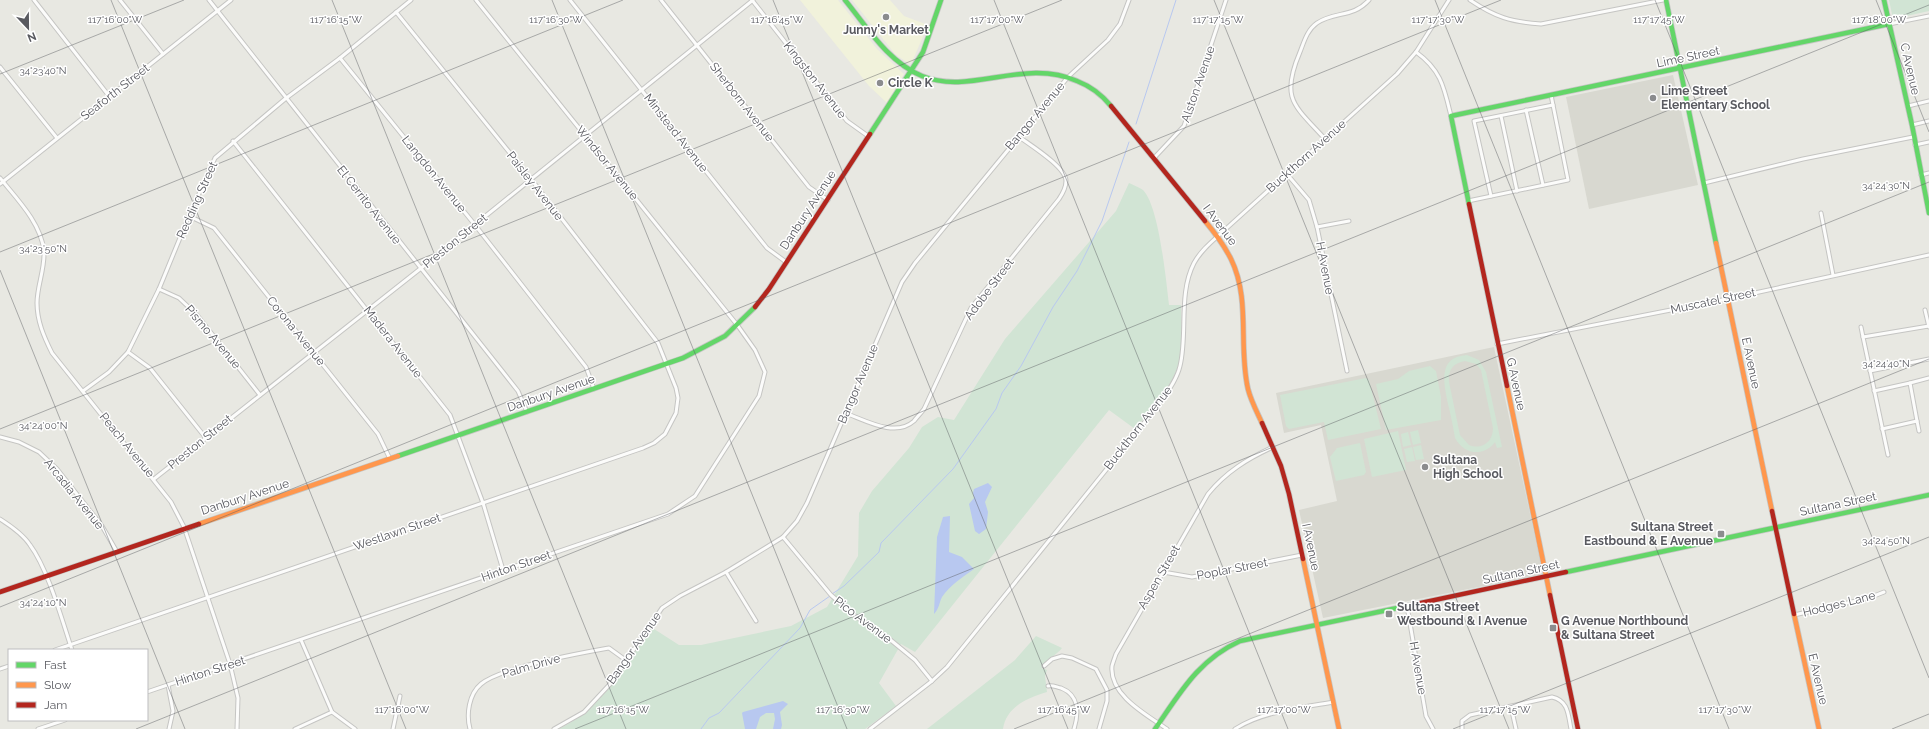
<svg xmlns="http://www.w3.org/2000/svg" width="1929" height="729" font-family="Raleway,sans-serif">
<style>
.commercial{fill:#f1f2db}
.education{fill:#d8d8d0}
.green{fill:#d1e4d4;fill-rule:evenodd}
.water{fill:#b8c8f0}
.lines{fill:none;stroke-linecap:round;stroke-linejoin:round}
.stream{stroke:#b8c8f0;stroke-width:1}
.street-casing{stroke:#c5c5c3;stroke-width:5}
.fast-casing{stroke:#c5c5c4;stroke-width:6}
.slow-casing{stroke:#c5c5c4;stroke-width:6}
.jam-casing{stroke:#c5c5c4;stroke-width:6}
.street{stroke:#fcfcfb;stroke-width:3}
.fast{stroke:#63d668;stroke-width:4.5}
.slow{stroke:#ff974d;stroke-width:4.5}
.jam{stroke:#b3261e;stroke-width:4.5}
.ticks{fill:none;stroke:#595a60;stroke-width:1;stroke-opacity:0.45}
.poi-dot{fill:#8b8c8e;stroke:#fff;stroke-width:1.5}
.labels{text-anchor:middle;stroke-width:3;stroke-linejoin:round;paint-order:stroke}
.poi-label{font-size:12px;font-weight:bold;fill:#595a60;stroke:#fff;text-anchor:start}
.street-label{font-size:12px;fill:#595a60;stroke:#fff}
.ticks-label{font-size:10px;text-anchor:middle;fill:#595a60;stroke:#fff;stroke-width:3;stroke-linejoin:round;paint-order:stroke}
</style>
<rect width="100%" height="100%" fill="#e8e8e2"/>
<g class="commercial">
<polygon points="800,0 838,0 877,49 904,74 887,103 869,86"/>
<polygon points="852,0 890,0 904,16 928,25 912,62 908,63 895,54"/>
</g>
<g class="education">
<polygon points="1673,75 1698,185 1589,209 1566,97"/>
<polygon points="1494,347 1543,574 1323,618 1299,510 1337,501 1321,425 1284,433 1276,393"/>
</g>
<g class="green">
<polygon points="1889,0 1929,0 1929,11 1893,19"/>
<path d="M1129,183C1133,185 1139,187 1143,190C1159,206 1166,280 1169,305H1181C1181,322 1183,346 1179,362C1172,388 1152,408 1135,429L1109,410L915,652L901,644L879,683L896,706L865,729H559C602,708 626,666 651,627L679,645H701L791,626L827,607L858,556L859,513L872,491L909,448L922,427L938,417L954,420L1005,339L1116,211Z"/>
<path d="M1467,355L1479,360L1486,372L1502,447L1497,448L1495,442C1484,457 1464,455 1455,438C1453,427 1451,415 1448,404C1444,383 1437,357 1467,355ZM1465,361L1476,364L1481,370L1493,428C1493,442 1482,450 1469,445L1460,435L1449,382C1448,370 1453,363 1465,361Z"/>
<polygon points="1430,366 1436,371 1441,397 1441,420 1386,430 1376,384 1398,379 1409,371"/>
<polygon points="1366,378 1369,380 1381,429 1328,440 1324,422 1289,429 1286,426 1280,395"/>
<polygon points="1418,430 1421,443 1413,445 1410,432"/>
<polygon points="1398,431 1406,470 1372,477 1364,439"/>
<polygon points="1408,432 1411,445 1403,447 1401,434"/>
<polygon points="1360,443 1366,472 1364,475 1336,481 1330,457 1337,448"/>
<polygon points="1421,445 1424,459 1416,460 1413,447"/>
<polygon points="1412,447 1415,461 1407,462 1404,449"/>
<path d="M1036,636L1062,648C1056,656 1047,658 1042,668L1047,670L1045,676L1047,692C1027,698 1006,707 1003,729H927L1015,660Z"/>
</g>
<g class="water">
<polygon points="988,483 992,487 985,502 988,512 986,529 979,534 975,531 969,504 974,498 973,493 974,489"/>
<path d="M950,516L949,552L962,557L974,569C963,577 950,585 942,597C939,603 939,609 934,614L937,537L943,517Z"/>
<polygon points="783,701 788,704 780,712 782,725 781,729 773,729 775,719 774,713 766,713 760,717 756,729 745,729 742,713 743,712"/>
</g>
<g class="lines">
<g class="stream">
<polyline points="1136,124 1176,0"/>
<polyline points="832,594 844,586 879,552 881,543 953,469 996,409 1002,393 1021,366 1053,307 1077,271 1102,221 1129,142"/>
<polyline points="701,729 709,718 719,713 800,628 810,610 830,596"/>
</g>
<g class="street-casing">
<g id="street">
<polyline points="34,0 109,96"/>
<polyline points="120,0 163,54"/>
<polyline points="209,0 518,391 527,412"/>
<polyline points="570,0 767,248 786,262"/>
<polyline points="661,0 809,187 828,200"/>
<polyline points="752,0 847,121 868,136"/>
<path d="M1470,0C1495,17 1511,22 1541,24L1663,0"/>
<polyline points="1889,24 1929,16"/>
<path d="M1416,52C1441,70 1444,87 1451,116"/>
<polyline points="340,58 475,225 586,367 594,389"/>
<polyline points="0,67 57,138"/>
<polyline points="1908,106 1929,101"/>
<polyline points="1526,110 1543,185"/>
<polyline points="1501,116 1517,191"/>
<polyline points="1912,125 1929,121"/>
<path d="M1325,139C1294,105 1280,99 1300,52C1304,42 1307,30 1317,23C1335,11 1353,18 1369,0"/>
<polyline points="233,141 450,415 483,503 503,570"/>
<polyline points="1915,145 1929,142"/>
<polyline points="1154,158 1184,126 1226,0"/>
<polyline points="1286,173 1309,200 1317,227 1347,371"/>
<polyline points="1921,175 1929,173"/>
<path d="M0,178C17,199 41,223 44,251C45,269 37,286 37,303C37,321 44,337 52,353L171,502L184,527L230,664L238,698L237,729"/>
<polyline points="1704,183 1803,159 1913,137"/>
<polyline points="0,184 231,0"/>
<polyline points="1491,196 1474,121 1553,105"/>
<polyline points="1468,201 1568,180 1551,95"/>
<polyline points="1821,213 1833,275"/>
<polyline points="189,216 214,228 378,434 390,459"/>
<polyline points="1317,227 1349,221"/>
<polyline points="159,289 179,298 197,315 260,395"/>
<polyline points="1925,310 1929,327"/>
<polyline points="1861,327 1863,337 1929,326"/>
<polyline points="1863,337 1888,455"/>
<polyline points="1497,344 1727,299 1929,255"/>
<polyline points="128,352 150,368 205,437"/>
<polyline points="1870,371 1929,359"/>
<polyline points="1910,383 1929,378"/>
<polyline points="83,391 109,372 128,352 159,289 189,216 215,158 285,99 340,58 411,0"/>
<polyline points="1874,391 1910,383 1917,421"/>
<path d="M845,413C865,420 895,438 914,421C917,417 921,413 924,409L971,308L1059,199C1063,193 1066,188 1066,181C1066,167 1030,145 1018,136"/>
<polyline points="1882,429 1917,421 1919,431"/>
<polyline points="0,437 19,442 39,452 57,469 102,526 117,552"/>
<polyline points="154,479 420,269 753,0"/>
<path d="M0,519C11,526 23,534 30,545C48,569 62,620 72,650"/>
<polyline points="783,537 831,595 855,616 887,637 915,660 932,681"/>
<polyline points="726,572 756,621"/>
<polyline points="1163,572 1192,577 1302,555"/>
<polyline points="1407,606 1426,716 1433,729"/>
<polyline points="1794,615 1869,598 1884,592"/>
<polyline points="301,640 332,712 355,729"/>
<polyline points="55,650 643,448 654,443 665,434 676,413 678,398 676,388 658,343 531,179 396,12"/>
<polyline points="1044,666 1052,659 1062,656 1072,658 1096,669 1107,690 1107,701 1099,729"/>
<polyline points="0,669 9,666"/>
<polyline points="168,685 173,711 169,729"/>
<path d="M1048,686C1053,685 1056,687 1061,688C1079,695 1079,713 1074,729"/>
<polyline points="147,692 668,514 695,496 759,396 765,372 755,350 738,326 476,0"/>
<polyline points="1511,707 1516,729"/>
<polyline points="38,729 65,720"/>
<polyline points="295,729 332,712"/>
<polyline points="393,729 400,696"/>
<path d="M470,729C466,714 469,694 481,684C501,667 581,653 609,648L627,661"/>
<polyline points="554,729 584,712 611,683 662,608 680,596 726,572 783,537 797,521 807,503 902,282 915,263 1068,77 1108,40 1120,24 1129,0"/>
<path d="M870,729L932,681L947,667L1160,403C1168,391 1177,379 1180,366C1188,333 1178,294 1194,263C1200,252 1209,244 1218,236L1397,74L1416,52L1449,0"/>
<path d="M1167,729C1147,715 1109,695 1112,666C1113,662 1115,657 1116,654L1208,494C1226,472 1247,459 1273,447"/>
<path d="M1235,729C1263,711 1301,708 1333,702"/>
<path d="M1462,729V721L1470,715L1552,697C1569,701 1568,715 1571,729"/>
</g>
</g>
<g class="fast-casing">
<g id="fast">
<path d="M845,0C867,27 888,62 922,76C971,96 1024,57 1077,81C1090,86 1102,95 1111,106"/>
<polyline points="1666,0 1716,243"/>
<polyline points="1884,0 1912,125 1929,213"/>
<polyline points="870,134 923,52 941,0"/>
<polyline points="1469,204 1451,116 1889,24"/>
<polyline points="398,456 683,358 725,336 755,307"/>
<polyline points="1566,572 1929,495"/>
<path d="M1155,729C1180,693 1198,660 1240,641L1402,607"/>
</g>
</g>
<g class="slow-casing">
<g id="slow">
<path d="M1205,221C1215,233 1224,245 1231,259C1251,300 1238,346 1248,389C1251,401 1257,412 1262,423"/>
<polyline points="1716,243 1772,511"/>
<polyline points="1507,386 1550,595"/>
<polyline points="199,524 398,456"/>
<polyline points="1303,559 1339,729"/>
<polyline points="1794,614 1819,729"/>
</g>
</g>
<g class="jam-casing">
<g id="jam">
<polyline points="1111,106 1205,221"/>
<polyline points="1469,204 1507,386"/>
<polyline points="755,307 769,289 870,134"/>
<polyline points="1262,423 1281,466 1289,494 1303,559"/>
<polyline points="1772,511 1794,614"/>
<polyline points="0,592 199,524"/>
<polyline points="1550,595 1578,729"/>
<polyline points="1402,607 1566,572"/>
</g>
</g>
<use href="#street" class="street"/>
<use href="#fast" class="fast"/>
<use href="#slow" class="slow"/>
<use href="#jam" class="jam"/>
</g>
<path class="ticks" d="M111,0L406,729M332,0L626,729M552,0L847,729M773,0L1068,729M994,0L1288,729M1214,0L1509,729M1435,0L1729,729M1655,0L1929,678M1876,0L1929,132M0,74L184,0M0,252L623,0M0,270L185,729M0,429L1062,0M0,607L1501,0M136,729L1929,5M575,729L1929,182M1014,729L1929,359M1453,729L1929,537M1892,729L1929,714"/>
<g class="poi-dot">
<circle cx="886" cy="17" r="4"/>
<circle cx="880" cy="83" r="4"/>
<circle cx="1653" cy="98" r="4"/>
<circle cx="1425" cy="467" r="4"/>
<rect x="1717" y="530" width="8" height="8" rx="2"/>
<rect x="1385" y="610" width="8" height="8" rx="2"/>
<rect x="1549" y="624" width="8" height="8" rx="2"/>
</g>
<g class="labels">
<g class="poi-label">
<text x="886" y="34" text-anchor="middle">Junny's Market</text>
<text x="888" y="87">Circle K</text>
<text x="1661" y="95">Lime Street<tspan x="1661" dy="14">Elementary School</tspan></text>
<text x="1433" y="464">Sultana<tspan x="1433" dy="14">High School</tspan></text>
<text x="1713" y="531" text-anchor="end">Sultana Street<tspan x="1713" dy="14">Eastbound &amp; E Avenue</tspan></text>
<text x="1397" y="611">Sultana Street<tspan x="1397" dy="14">Westbound &amp; I Avenue</tspan></text>
<text x="1561" y="625">G Avenue Northbound<tspan x="1561" dy="14">&amp; Sultana Street</tspan></text>
</g>
<g class="street-label">
<text transform="translate(1688 57) rotate(-12)" y="4">Lime Street</text>
<text transform="translate(1910 69) rotate(77)" y="4">C Avenue</text>
<text transform="translate(815 80) rotate(52)" y="4">Kingston Avenue</text>
<text transform="translate(1198 84) rotate(-71)" y="4">Alston Avenue</text>
<text transform="translate(115 92) rotate(-38)" y="4">Seaforth Street</text>
<text transform="translate(742 102) rotate(52)" y="4">Sherborn Avenue</text>
<text transform="translate(1035 116) rotate(-50)" y="4">Bangor Avenue</text>
<text transform="translate(676 133) rotate(52)" y="4">Minstead Avenue</text>
<text transform="translate(1306 156) rotate(-42)" y="4">Buckthorn Avenue</text>
<text transform="translate(607 163) rotate(51)" y="4">Windsor Avenue</text>
<text transform="translate(434 174) rotate(51)" y="4">Langdon Avenue</text>
<text transform="translate(535 186) rotate(52)" y="4">Paisley Avenue</text>
<text transform="translate(197 200) rotate(-66)" y="4">Redding Street</text>
<text transform="translate(369 205) rotate(52)" y="4">El Cerrito Avenue</text>
<text transform="translate(808 210) rotate(-57)" y="4">Danbury Avenue</text>
<text transform="translate(1220 225) rotate(53)" y="4">I Avenue</text>
<text transform="translate(455 241) rotate(-39)" y="4">Preston Street</text>
<text transform="translate(1325 268) rotate(79)" y="4">H Avenue</text>
<text transform="translate(989 289) rotate(-53)" y="4">Adobe Street</text>
<text transform="translate(1713 301) rotate(-12)" y="4">Muscatel Street</text>
<text transform="translate(296 331) rotate(51)" y="4">Corona Avenue</text>
<text transform="translate(213 337) rotate(50)" y="4">Pismo Avenue</text>
<text transform="translate(393 342) rotate(52)" y="4">Madera Avenue</text>
<text transform="translate(1751 363) rotate(78)" y="4">E Avenue</text>
<text transform="translate(858 384) rotate(-67)" y="4">Bangor Avenue</text>
<text transform="translate(1516 384) rotate(78)" y="4">G Avenue</text>
<text transform="translate(551 393) rotate(-19)" y="4">Danbury Avenue</text>
<text transform="translate(1138 428) rotate(-52)" y="4">Buckthorn Avenue</text>
<text transform="translate(200 442) rotate(-39)" y="4">Preston Street</text>
<text transform="translate(127 445) rotate(51)" y="4">Peach Avenue</text>
<text transform="translate(74 494) rotate(51)" y="4">Arcadia Avenue</text>
<text transform="translate(245 497) rotate(-18)" y="4">Danbury Avenue</text>
<text transform="translate(1838 504) rotate(-12)" y="4">Sultana Street</text>
<text transform="translate(397 532) rotate(-19)" y="4">Westlawn Street</text>
<text transform="translate(1311 547) rotate(78)" y="4">I Avenue</text>
<text transform="translate(516 566) rotate(-19)" y="4">Hinton Street</text>
<text transform="translate(1232 569) rotate(-11)" y="4">Poplar Street</text>
<text transform="translate(1521 572) rotate(-12)" y="4">Sultana Street</text>
<text transform="translate(1159 577) rotate(-60)" y="4">Aspen Street</text>
<text transform="translate(1839 604) rotate(-14)" y="4">Hodges Lane</text>
<text transform="translate(863 620) rotate(37)" y="4">Pico Avenue</text>
<text transform="translate(634 648) rotate(-55)" y="4">Bangor Avenue</text>
<text transform="translate(531 666) rotate(-16)" y="4">Palm Drive</text>
<text transform="translate(1418 668) rotate(80)" y="4">H Avenue</text>
<text transform="translate(210 671) rotate(-18)" y="4">Hinton Street</text>
<text transform="translate(1818 679) rotate(77)" y="4">E Avenue</text>
</g>
</g>
<g class="ticks-label">
<text x="1879" y="23">117°18'00"W</text>
<text x="115" y="23">117°16'00"W</text>
<text x="336" y="23">117°16'15"W</text>
<text x="556" y="23">117°16'30"W</text>
<text x="777" y="23">117°16'45"W</text>
<text x="997" y="23">117°17'00"W</text>
<text x="1659" y="23">117°17'45"W</text>
<text x="1218" y="23">117°17'15"W</text>
<text x="1438" y="23">117°17'30"W</text>
<text x="43" y="74">34°23'40"N</text>
<text x="1886" y="189">34°24'30"N</text>
<text x="43" y="252">34°23'50"N</text>
<text x="1886" y="367">34°24'40"N</text>
<text x="43" y="429">34°24'00"N</text>
<text x="1886" y="544">34°24'50"N</text>
<text x="43" y="606">34°24'10"N</text>
<text x="402" y="713">117°16'00"W</text>
<text x="623" y="713">117°16'15"W</text>
<text x="843" y="713">117°16'30"W</text>
<text x="1064" y="713">117°16'45"W</text>
<text x="1284" y="713">117°17'00"W</text>
<text x="1505" y="713">117°17'15"W</text>
<text x="1725" y="713">117°17'30"W</text>
</g>
<rect x="8" y="649" width="140" height="72" fill="#ffffff" stroke="#bdbdbf"/>
<rect x="16" y="662" width="20" height="6" fill="#63d668" stroke="#bdbdbf"/>
<text x="44" y="669" font-size="12" fill="#595a60">Fast</text>
<rect x="16" y="682" width="20" height="6" fill="#ff974d" stroke="#bdbdbf"/>
<text x="44" y="689" font-size="12" fill="#595a60">Slow</text>
<rect x="16" y="702" width="20" height="6" fill="#b3261e" stroke="#bdbdbf"/>
<text x="44" y="709" font-size="12" fill="#595a60">Jam</text>
<g transform="translate(28 28) rotate(158)" stroke="#ffffff" stroke-width="3" paint-order="stroke">
<path d="M0-3L7 15L0 10L-7 15Z" fill="#595a60"/>
<text y="-6" font-size="11" font-weight="bold" text-anchor="middle" fill="#595a60">N</text>
</g>
</svg>
